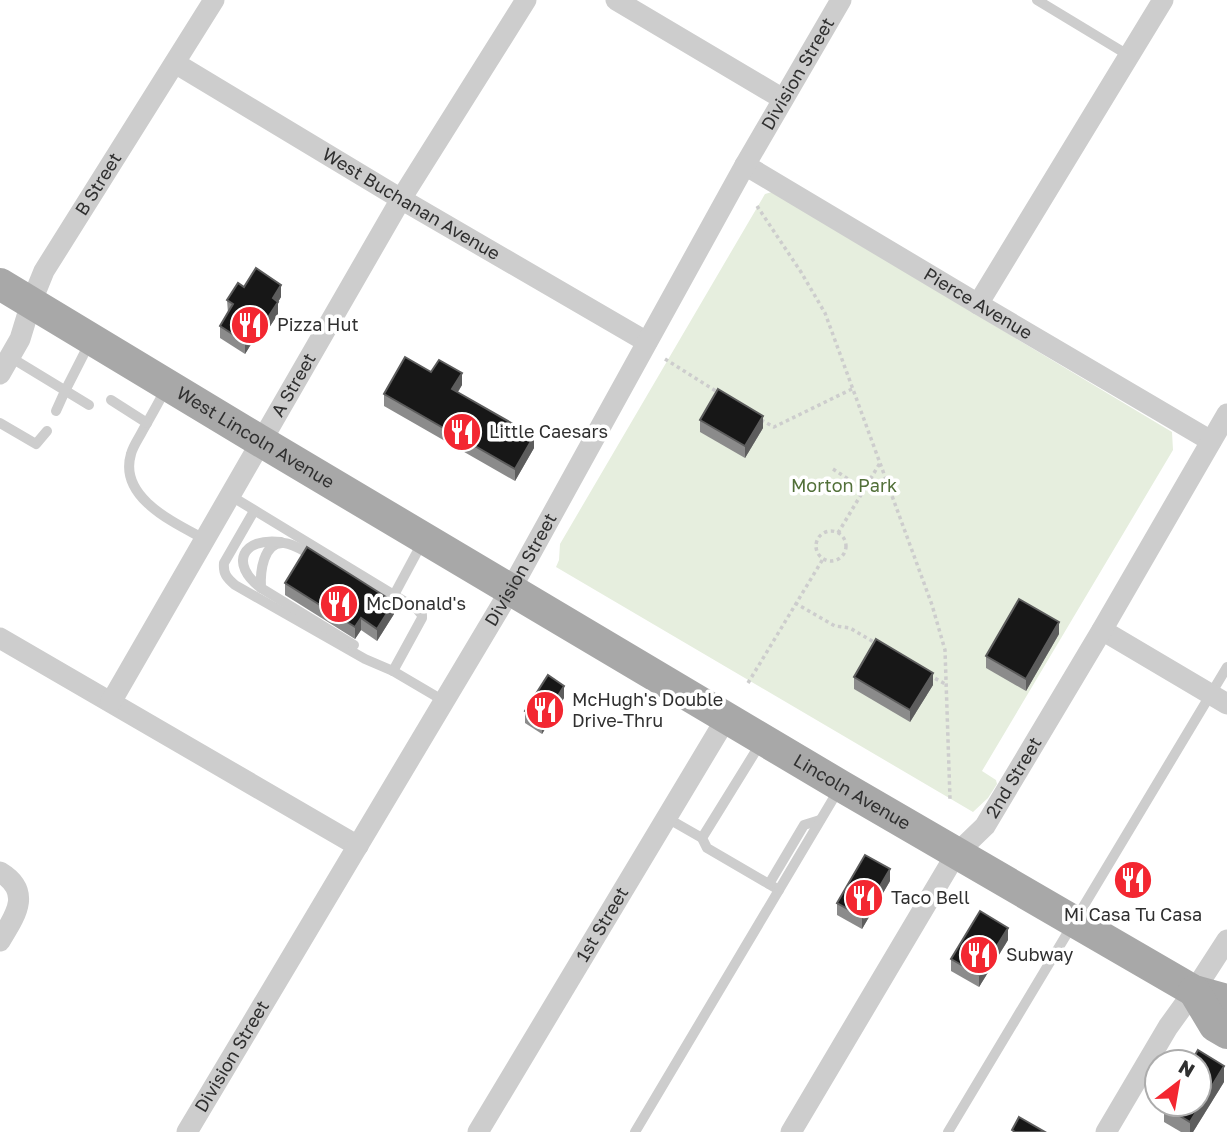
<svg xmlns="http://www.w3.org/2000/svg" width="1227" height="1132" font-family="'Golos Text',sans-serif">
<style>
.green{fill:#e6eede}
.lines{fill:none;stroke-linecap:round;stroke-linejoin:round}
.path{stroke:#cdcdcd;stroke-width:3.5;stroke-dasharray:3.5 3.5;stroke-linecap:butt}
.service{stroke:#cdcdcd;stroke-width:10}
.minor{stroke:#cdcdcd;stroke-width:21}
.primary{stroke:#a8a8a8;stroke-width:32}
.wall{fill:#8b8b8b}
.shaded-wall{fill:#5d5d5d}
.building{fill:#171717;stroke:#5d5d5d;stroke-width:2}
.labels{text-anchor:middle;stroke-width:7;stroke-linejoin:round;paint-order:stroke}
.street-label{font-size:18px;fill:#303030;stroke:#fff}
.poi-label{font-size:18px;fill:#303030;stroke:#fff;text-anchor:start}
.park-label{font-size:18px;fill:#527039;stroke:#fff}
</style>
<rect width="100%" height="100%" fill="#fff"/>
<polygon class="green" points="772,192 1172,432 1173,450 982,771 996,780 997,784 988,798 973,812 556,567 559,560 560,544 765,194"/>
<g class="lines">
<g class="path">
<polyline points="757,206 801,272 825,313 932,605 945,650 950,799"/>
<polyline points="665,359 719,393"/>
<polyline points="761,420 774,427 854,388"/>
<polyline points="833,469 865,490"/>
<circle cx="831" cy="546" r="15"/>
<polyline points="838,533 880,463"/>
<polyline points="795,603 835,626 850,628 877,644"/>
<polyline points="929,675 947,685"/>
<polyline points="748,683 823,559"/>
</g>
<g class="service">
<polyline points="1037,0 1128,55"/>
<polyline points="10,357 89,405"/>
<path d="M166,388C159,402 151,416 143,430C139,438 133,446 131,454C118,498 175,523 206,540"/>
<polyline points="111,400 147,423"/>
<polyline points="56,411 65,391 90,342"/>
<polyline points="0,423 36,444 47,431"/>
<polyline points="231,496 417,609 422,615 422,618 393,671"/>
<path d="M254,511L224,563C223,574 227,578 235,585L365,659L393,671L444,701"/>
<path d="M316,557C306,553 295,544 284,543C263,541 260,573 261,588L354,645"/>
<path d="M261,588C229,564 242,537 281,542"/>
<polyline points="394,595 423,541"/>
<polyline points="667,818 702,838 707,848 779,890"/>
<polyline points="702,838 762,741"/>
<polyline points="769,884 804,825 820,820"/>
<polyline points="635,1132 839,789"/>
<polyline points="948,1132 1227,667"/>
</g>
<g class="minor">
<polyline points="616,0 783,99"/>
<path id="s1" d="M175,63L401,199L647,342"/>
<path id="s2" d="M745,165L978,304L1211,441"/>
<polyline points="978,304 1163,0"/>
<path id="s3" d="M0,374L20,339L31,303L44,271L214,0"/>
<polyline points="1102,630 1227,704"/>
<polyline points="0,638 358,846"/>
<path id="s4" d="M111,702L401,199L526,0"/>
<path d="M0,872C33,892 15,916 0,941"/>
<path id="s5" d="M187,1132L511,589L745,165L841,0"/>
<path id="s6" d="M478,1132L727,717"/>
<path id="s7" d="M791,1132L956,854L985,826L1102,630L1227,414"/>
<polyline points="1106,1132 1168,1027 1194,991 1227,940"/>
</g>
<g class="primary">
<path id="s8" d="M0,284L262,442L841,786L1194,991L1227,1000"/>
<polyline points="1194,991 1215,1026 1227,1033"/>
</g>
</g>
<g class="wall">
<polygon points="244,287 281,297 278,302 278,314 263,337 258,333 245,354 220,338 220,326 228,313 227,300"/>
<polygon points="462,385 458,392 534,448 515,481 384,406 384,394"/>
<polygon points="700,420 763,428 745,458 700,432"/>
<polygon points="285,583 394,614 377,641 361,630 355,639 285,595"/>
<polygon points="1059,634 1026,691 986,668 986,656"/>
<polygon points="854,677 933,685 910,722 854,689"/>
<polygon points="564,698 542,734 525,723 525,711"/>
<polygon points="890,881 862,929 837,915 837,903"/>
<polygon points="1008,940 979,987 951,971 951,959"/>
<polygon points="1224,1082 1193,1132 1181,1132 1164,1122 1164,1106"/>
</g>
<g class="shaded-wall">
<polygon points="281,285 281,297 278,302 278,314 263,337 263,325 273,298"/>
<polygon points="258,321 258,333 245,354 245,342"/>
<polygon points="462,373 462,385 452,401 452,389"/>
<polygon points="763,416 763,428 745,458 745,446"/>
<polygon points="534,436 534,448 515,481 515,469"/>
<polygon points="394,602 394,614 377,641 377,629"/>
<polygon points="361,618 361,630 355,639 355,627"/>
<polygon points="1059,622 1059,634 1026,691 1026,679"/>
<polygon points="933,673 933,685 910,722 910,710"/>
<polygon points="564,686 564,698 542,734 542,722"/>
<polygon points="890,869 890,881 862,929 862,917"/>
<polygon points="1008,928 1008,940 979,987 979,975"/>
<polygon points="1224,1066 1224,1082 1193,1132 1190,1132 1190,1122"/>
</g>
<g class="building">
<polygon points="256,268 281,285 273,298 278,302 263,325 258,321 245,342 220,326 233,304 227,300 238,283 244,287"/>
<polygon points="405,357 431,372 439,360 462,373 452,389 534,436 515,469 384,394"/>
<polygon points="718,389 763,416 745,446 700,420"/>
<polygon points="307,547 394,602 377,629 361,618 355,627 285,583"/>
<polygon points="1019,599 1059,622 1026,679 986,656"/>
<polygon points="876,639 933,673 910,710 854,677"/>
<polygon points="548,675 564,686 542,722 525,711"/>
<polygon points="865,855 890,869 862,917 837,903"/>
<polygon points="980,911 1008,928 979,975 951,959"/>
<polygon points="1198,1050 1224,1066 1190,1122 1164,1106 1166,1104 1199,1104 1199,1062 1191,1062"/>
<polygon points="1019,1117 1045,1132 1015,1132 1012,1130"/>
</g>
<defs>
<g id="restaurant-disc" transform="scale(2.0125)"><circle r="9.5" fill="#f32731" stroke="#fff"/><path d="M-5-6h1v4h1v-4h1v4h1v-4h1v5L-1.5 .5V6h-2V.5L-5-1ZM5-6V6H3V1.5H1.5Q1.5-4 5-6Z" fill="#fff"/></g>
</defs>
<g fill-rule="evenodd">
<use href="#restaurant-disc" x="250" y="325"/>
<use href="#restaurant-disc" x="462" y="432"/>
<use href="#restaurant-disc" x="339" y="604"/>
<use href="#restaurant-disc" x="545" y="710"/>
<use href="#restaurant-disc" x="1133" y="880"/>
<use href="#restaurant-disc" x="864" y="898"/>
<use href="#restaurant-disc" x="979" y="955"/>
</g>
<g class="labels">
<g class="street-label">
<text dy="6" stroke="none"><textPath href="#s5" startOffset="1222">Division Street</textPath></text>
<text dy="6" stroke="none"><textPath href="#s3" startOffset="215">B Street</textPath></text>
<text dy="6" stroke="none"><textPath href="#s1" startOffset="275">West Buchanan Avenue</textPath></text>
<text dy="6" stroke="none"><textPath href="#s2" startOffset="271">Pierce Avenue</textPath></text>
<text dy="6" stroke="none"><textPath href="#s4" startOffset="366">A Street</textPath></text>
<text dy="6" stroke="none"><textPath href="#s8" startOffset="298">West Lincoln Avenue</textPath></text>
<text dy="6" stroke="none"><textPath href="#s5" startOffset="654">Division Street</textPath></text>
<text dy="6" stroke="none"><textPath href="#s7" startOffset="420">2nd Street</textPath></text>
<text dy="6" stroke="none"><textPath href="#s8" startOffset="992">Lincoln Avenue</textPath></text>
<text dy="6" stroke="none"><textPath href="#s6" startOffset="242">1st Street</textPath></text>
<text dy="6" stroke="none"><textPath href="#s5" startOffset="88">Division Street</textPath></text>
</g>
<g class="poi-label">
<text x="277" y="331">Pizza Hut</text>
<text x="489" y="438">Little Caesars</text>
<text x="366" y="610">McDonald's</text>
<text x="572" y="706">McHugh's Double<tspan x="572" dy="21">Drive-Thru</tspan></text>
<text x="891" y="904">Taco Bell</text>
<text x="1133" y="921" text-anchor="middle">Mi Casa Tu Casa</text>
<text x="1006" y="961">Subway</text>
</g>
<g class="park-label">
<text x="844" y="492">Morton Park</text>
</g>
</g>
<g transform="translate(1178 1083) rotate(31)"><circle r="33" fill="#ffffff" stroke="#acacac" stroke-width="2"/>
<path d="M0-5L12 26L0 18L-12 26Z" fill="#f32731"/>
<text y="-10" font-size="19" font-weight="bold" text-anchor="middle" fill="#303030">N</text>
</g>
</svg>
